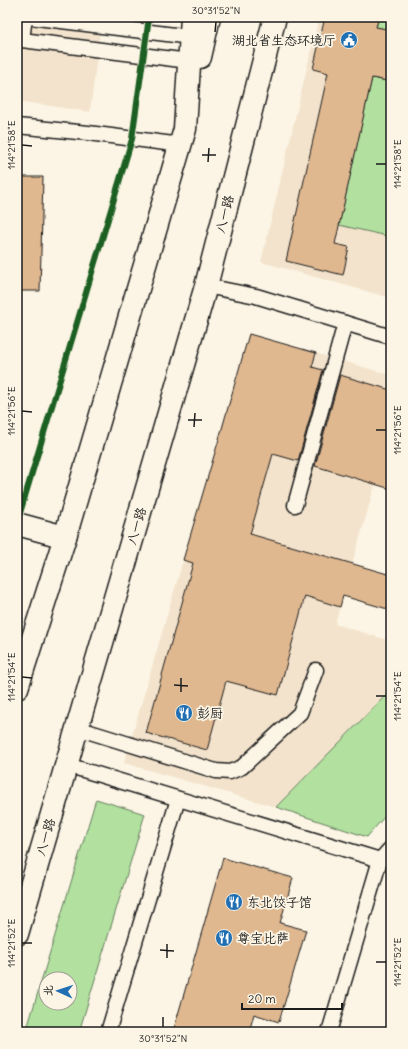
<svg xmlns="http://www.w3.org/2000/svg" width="408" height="1049" font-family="Delius,'LXGW WenKai TC',sans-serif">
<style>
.built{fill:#f3e3cc}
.green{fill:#b1e09f;stroke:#667e5e;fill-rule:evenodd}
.building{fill:#dfb890;stroke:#1c1c1c}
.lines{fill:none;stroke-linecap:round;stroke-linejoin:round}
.lane-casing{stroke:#1c1c1c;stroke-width:17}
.street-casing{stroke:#1c1c1c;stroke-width:25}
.secondary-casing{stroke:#1c1c1c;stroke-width:25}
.lane{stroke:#fcf5e5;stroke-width:14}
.street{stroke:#fcf5e5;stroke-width:22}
.secondary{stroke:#fcf5e5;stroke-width:22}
.cycleway-casing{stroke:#fcf5e5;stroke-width:8}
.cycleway{stroke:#1b5e20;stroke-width:6}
.ticks{fill:none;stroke:#1c1c1c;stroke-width:1.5}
.labels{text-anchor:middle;stroke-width:3.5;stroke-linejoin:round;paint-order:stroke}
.poi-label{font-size:13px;fill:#1c1c1c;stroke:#fcf5e5;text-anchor:start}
.street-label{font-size:13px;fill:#1c1c1c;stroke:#fcf5e5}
.neatline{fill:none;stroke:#1c1c1c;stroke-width:1.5}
.ticks-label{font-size:10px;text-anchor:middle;fill:#1c1c1c}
</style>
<rect width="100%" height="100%" fill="#fcf5e5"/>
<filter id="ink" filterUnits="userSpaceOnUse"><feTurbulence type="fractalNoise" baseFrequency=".025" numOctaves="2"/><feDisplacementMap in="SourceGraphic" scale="8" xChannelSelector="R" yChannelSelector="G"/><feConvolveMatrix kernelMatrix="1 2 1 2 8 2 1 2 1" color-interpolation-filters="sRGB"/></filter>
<g filter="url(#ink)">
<g class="built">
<polygon points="17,17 102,17 90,112 17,101"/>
<polygon points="319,17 391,17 391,298 261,262"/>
<polygon points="249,334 391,375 391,429 335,624 391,641 391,690 276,807 124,763"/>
</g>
<g class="green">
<polygon points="379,17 391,17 391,30 376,27"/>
<polygon points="391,62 391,237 339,225 372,78 387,81"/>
<polygon points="391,690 391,809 367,837 276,807"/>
<path d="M96,799L145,814L79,1032H26ZM46,979H70V1003H46Z"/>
</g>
<g class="building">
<polygon points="325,17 379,17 376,27 391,30 391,62 387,81 372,78 335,244 349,247 343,275 286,261 328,73 313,69"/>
<polygon points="17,177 43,177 40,291 17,291"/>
<polygon points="249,334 316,353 312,367 323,370 298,461 273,454 250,534 391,575 391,610 343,596 340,607 305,596 278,695 226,681 207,750 146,733 193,563 183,560 219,439"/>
<polygon points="340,375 391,390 391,489 315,466"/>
<polygon points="223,858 293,878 280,923 306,930 279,1022 254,1014 249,1032 173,1032"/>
</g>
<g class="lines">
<g class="lane-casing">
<g id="lane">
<polyline points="25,17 22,40 189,61"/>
<polyline points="29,17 191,37"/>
<polyline points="17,126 88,133 181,145"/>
<polyline points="206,286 256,296 391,337"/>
<polyline points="295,505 345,323"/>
<polyline points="77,728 216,771 230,772 242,767 300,713 316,670"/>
<polyline points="67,765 380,860 391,848"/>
<polyline points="108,1032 178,799"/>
<polyline points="329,1032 380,860"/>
</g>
</g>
<g class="street-casing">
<polyline id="street" points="17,524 65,537"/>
</g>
<g class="secondary-casing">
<g id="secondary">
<polyline points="200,57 209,17"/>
<polyline points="17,688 65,537 185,129 192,17"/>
<polyline points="17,934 206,286 275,17"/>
</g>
</g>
<use href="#lane" class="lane"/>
<use href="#street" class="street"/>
<use href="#secondary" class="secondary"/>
<g class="cycleway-casing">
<polyline id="cycleway" points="17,523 132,139 149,17"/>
</g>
<use href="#cycleway" class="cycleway"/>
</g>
</g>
<path class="ticks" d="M215,32L216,22M22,145L32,146M202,155H216M208,162L209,148M376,164H386M22,411L32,412M188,420H202M194,427L195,413M376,430H386M22,677L32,678M174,685L188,686M181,692V678M376,696H386M22,943H32M160,950L174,951M167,958V944M376,962H386M163,1027V1017"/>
<defs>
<g id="civic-disc" transform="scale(0.9)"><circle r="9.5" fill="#1f6fb2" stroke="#fcf5e5"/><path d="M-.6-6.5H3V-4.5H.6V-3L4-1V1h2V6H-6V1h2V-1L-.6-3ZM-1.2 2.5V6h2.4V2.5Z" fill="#fff"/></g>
<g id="restaurant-disc" transform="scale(0.9)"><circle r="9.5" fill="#1f6fb2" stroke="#fcf5e5"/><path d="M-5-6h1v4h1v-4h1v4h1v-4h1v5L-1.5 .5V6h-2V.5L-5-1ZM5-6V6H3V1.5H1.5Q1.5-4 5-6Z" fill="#fff"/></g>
</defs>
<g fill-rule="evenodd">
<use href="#civic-disc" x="349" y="40"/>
<use href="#restaurant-disc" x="184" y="713"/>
<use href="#restaurant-disc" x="234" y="902"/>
<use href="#restaurant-disc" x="224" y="938"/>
</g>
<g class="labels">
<g class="poi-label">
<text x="336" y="45" text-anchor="end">湖北省生态环境厅</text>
<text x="197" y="718">彭厨</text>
<text x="247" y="907">东北饺子馆</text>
<text x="237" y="943">尊宝比萨</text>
</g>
<g class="street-label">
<text transform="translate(224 214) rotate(-76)" y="5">八一路</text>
<text transform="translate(136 526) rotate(-74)" y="5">八一路</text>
<text transform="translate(45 837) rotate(-74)" y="5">八一路</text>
</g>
</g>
<rect width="408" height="1049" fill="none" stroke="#fcf5e5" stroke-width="44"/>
<g transform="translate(58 991) rotate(273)"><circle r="19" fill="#fcf5e5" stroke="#a29e95"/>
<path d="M0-3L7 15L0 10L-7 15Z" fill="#1f6fb2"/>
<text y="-6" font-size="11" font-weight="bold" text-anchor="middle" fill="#1c1c1c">北</text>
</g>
<path d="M242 1003v6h100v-6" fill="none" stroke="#1c1c1c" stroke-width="2"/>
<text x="248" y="1003" font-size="12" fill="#1c1c1c" stroke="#fcf5e5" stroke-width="3" paint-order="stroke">20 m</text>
<rect x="22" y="22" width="364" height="1005" class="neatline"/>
<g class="ticks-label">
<text x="216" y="14">30°31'52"N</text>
<text transform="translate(11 145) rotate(-90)" y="4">114°21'58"E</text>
<text transform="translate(397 164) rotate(-90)" y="4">114°21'58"E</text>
<text transform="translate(11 411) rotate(-90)" y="4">114°21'56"E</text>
<text transform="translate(397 430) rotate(-90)" y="4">114°21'56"E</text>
<text transform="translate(11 677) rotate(-90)" y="4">114°21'54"E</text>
<text transform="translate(397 696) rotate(-90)" y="4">114°21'54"E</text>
<text transform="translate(11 943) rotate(-90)" y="4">114°21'52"E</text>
<text transform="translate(397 962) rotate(-90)" y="4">114°21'52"E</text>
<text x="163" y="1042">30°31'52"N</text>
</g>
</svg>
